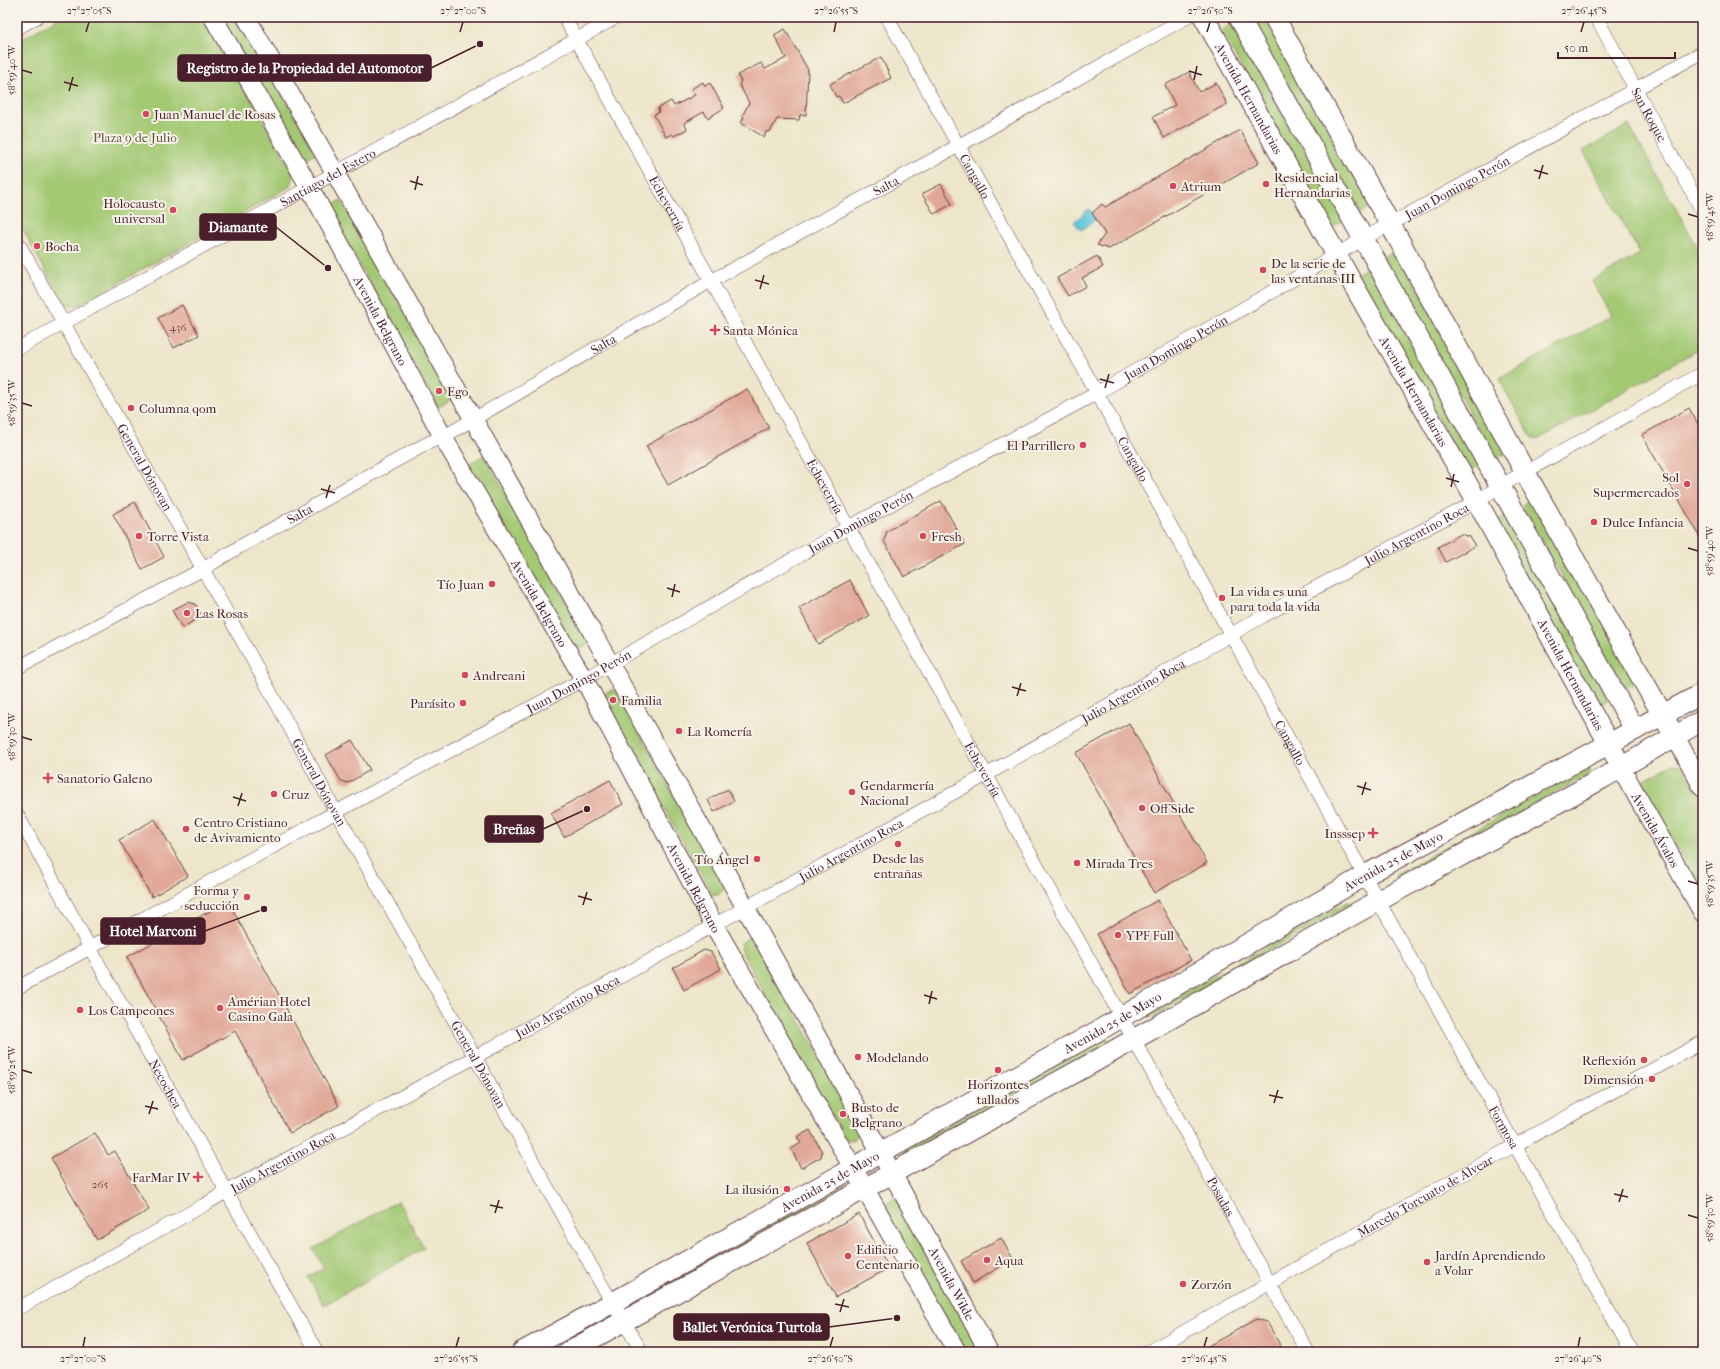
<svg xmlns="http://www.w3.org/2000/svg" width="1720" height="1369" font-family="'IM FELL French Canon',serif">
<style>
.green{fill:#a3c973;stroke:#76744f}
.water{fill:#61c8dd;stroke:#567484}
.building{fill:#e1a797}
.lines{fill:none;stroke-linecap:round;stroke-linejoin:round}
.minor-casing{stroke:#623d43;stroke-width:14}
.secondary-casing{stroke:#623d43;stroke-width:20}
.primary-casing{stroke:#623d43;stroke-width:22}
.minor{stroke:#fff;stroke-width:13}
.secondary{stroke:#fff;stroke-width:18}
.primary{stroke:#fff;stroke-width:20}
.ticks{fill:none;stroke:#4a1f2b;stroke-width:1.5}
.poi-dot{fill:#d1495b;stroke:#f7f3e8;stroke-width:1.5}
.labels{text-anchor:middle;stroke-width:4;stroke-linejoin:round;paint-order:stroke}
.number-label{font-size:11px;fill:#704146}
.street-label{font-size:13px;fill:#4a1f2b;stroke:#f7f3e8}
.poi-label{font-size:13px;fill:#4a1f2b;stroke:#f7f3e8;text-anchor:start}
.park-label{font-size:13px;fill:#655241;stroke:#f7f3e8}
.leader{fill:none;stroke:#4a1f2b;stroke-width:1.5}
.callout-dot{fill:#4a1f2b;stroke:#f7f3e8;stroke-width:1.5}
.callout{fill:#4a1f2b;stroke:#4a1f2b;stroke-width:1.5}
.callout-label{font-size:14px;text-anchor:middle;font-weight:bold;fill:#fff}
.neatline{fill:none;stroke:#4a1f2b;stroke-width:1.5}
.ticks-label{font-size:10px;text-anchor:middle;fill:#4a1f2b}
</style>
<rect width="100%" height="100%" fill="#f7f3e8"/>
<filter id="ink" filterUnits="userSpaceOnUse"><feTurbulence type="fractalNoise" baseFrequency=".025" numOctaves="2"/><feDisplacementMap in="SourceGraphic" scale="8" xChannelSelector="R" yChannelSelector="G"/><feConvolveMatrix kernelMatrix="1 2 1 2 8 2 1 2 1" color-interpolation-filters="sRGB"/></filter>
<filter id="wash" filterUnits="userSpaceOnUse"><feTurbulence type="fractalNoise" baseFrequency=".012" numOctaves="4" result="noise"/><feDisplacementMap in="SourceGraphic" scale="16" xChannelSelector="R" yChannelSelector="G"/><feGaussianBlur stdDeviation="0.9" result="paint"/><feColorMatrix in="noise" values="0 0 0 0 0 0 0 0 0 0 0 0 0 0 0 0 0 1.4 0 .05"/><feComposite in="paint" operator="in"/></filter>
<g filter="url(#wash)">
<rect width="100%" height="100%" fill="#ede6ca"/>
<g class="green">
<polygon points="60,17 203,17 293,172 291,186 77,306 65,306 17,219 17,42"/>
<polygon points="218,17 239,17 316,153 302,161"/>
<polygon points="1250,17 1264,17 1371,206 1359,213"/>
<polygon points="1233,23 1344,220 1332,227 1221,31"/>
<polygon points="1629,125 1703,257 1703,347 1537,440 1531,437 1499,379 1611,316 1592,281 1640,254 1583,151"/>
<polygon points="341,200 454,398 438,407 331,213 332,206"/>
<polygon points="1397,250 1507,453 1494,458 1383,257"/>
<polygon points="1368,267 1481,465 1468,471 1356,274"/>
<polygon points="484,455 587,638 588,644 576,650 468,465"/>
<polygon points="1533,497 1638,682 1625,688 1522,505"/>
<polygon points="1509,515 1608,700 1597,706 1495,521"/>
<polygon points="612,690 616,690 724,886 723,890 718,895 712,894 603,698 605,693"/>
<polygon points="1673,764 1683,767 1703,802 1703,895 1644,789 1645,780"/>
<polygon points="1588,767 1591,773 1398,879 1396,875"/>
<polygon points="1347,902 1351,903 1349,906 1151,1017 1149,1016 1148,1013"/>
<polygon points="750,937 754,938 861,1131 853,1140 845,1139 740,949 742,942"/>
<polygon points="1107,1037 1109,1044 906,1155 903,1150"/>
<polygon points="840,1182 844,1189 642,1304 639,1299"/>
<polygon points="894,1198 899,1202 983,1352 965,1352 886,1211 885,1204"/>
<polygon points="398,1201 424,1248 324,1305 308,1277 324,1268 313,1249"/>
</g>
<polygon class="water" points="1089,209 1097,218 1081,230 1074,222"/>
<g id="blocks">
<g class="building">
<polygon points="785,29 808,70 806,115 800,115 799,120 777,119 770,132 767,131 764,137 741,123 744,117 742,116 749,103 739,84 741,82 738,75 761,63 765,69 786,58 774,35"/>
<polygon points="881,57 891,78 843,103 839,96 836,97 830,84"/>
<polygon points="1189,72 1199,92 1216,83 1227,104 1164,138 1153,117 1175,105 1165,85"/>
<polygon points="703,82 705,86 710,83 724,108 708,118 704,112 684,123 687,129 674,136 672,134 666,137 654,115 659,112 658,108 671,101 674,106 695,95 691,89"/>
<polygon points="1240,130 1259,163 1109,249 1097,245 1105,234 1092,213 1102,204 1105,207"/>
<polygon points="941,184 952,204 934,214 922,194"/>
<polygon points="1097,256 1103,267 1082,278 1086,286 1068,296 1057,278"/>
<polygon points="182,305 199,335 174,348 158,318"/>
<polygon points="747,389 769,428 668,485 646,446"/>
<polygon points="1689,408 1703,433 1703,542 1642,435"/>
<polygon points="941,501 965,544 904,577 884,541 887,531"/>
<polygon points="135,502 164,557 142,569 113,514"/>
<polygon points="1461,534 1470,537 1475,546 1446,562 1438,547"/>
<polygon points="850,580 869,616 818,644 799,608"/>
<polygon points="188,602 195,604 202,616 182,628 172,610"/>
<polygon points="1129,723 1207,863 1154,893 1076,753"/>
<polygon points="352,740 370,770 348,783 341,781 326,755"/>
<polygon points="610,780 623,804 564,837 551,813"/>
<polygon points="728,789 734,801 714,812 708,800"/>
<polygon points="155,819 188,876 152,897 119,840"/>
<polygon points="1158,900 1191,960 1130,994 1097,934"/>
<polygon points="228,901 339,1106 290,1133 235,1031 183,1060 127,957"/>
<polygon points="704,950 711,952 721,969 684,990 673,968"/>
<polygon points="810,1130 822,1152 821,1157 801,1168 791,1149 801,1143 797,1137"/>
<polygon points="95,1133 108,1155 115,1151 149,1210 97,1240 51,1158"/>
<polygon points="859,1214 889,1268 836,1297 807,1243"/>
<polygon points="1001,1238 1013,1259 973,1283 961,1261"/>
<polygon points="1257,1319 1267,1322 1284,1352 1197,1352"/>
</g>
</g>
</g>
<g filter="url(#ink)">
<use href="#blocks" fill-opacity="0" stroke="#623d43" stroke-width="1"/>
<g class="lines">
<g class="minor-casing">
<g id="minor">
<path id="s1" d="M564,17L1308,1352"/>
<path id="s2" d="M887,17C956,143 1027,267 1097,393C1275,713 1450,1034 1632,1352"/>
<path id="s3" d="M1596,17L1703,212"/>
<polyline points="17,28 37,17"/>
<path id="s4" d="M17,241L203,569L336,812L475,1057L600,1282L642,1352"/>
<path id="s5" d="M17,349L617,17"/>
<path id="s6" d="M17,668L203,569L241,546L428,443L443,437L711,281L958,146L1187,17"/>
<path id="s7" d="M17,814L102,970L317,1352"/>
<path id="s8" d="M17,988L336,812L584,679L849,527L1097,393L1363,239L1703,52"/>
<path id="s9" d="M17,1309L204,1205L226,1192L475,1057L986,775L1265,615L1477,501L1500,486L1703,373"/>
<path id="s10" d="M1148,1352L1492,1158L1703,1042"/>
</g>
</g>
<g class="secondary-casing">
<g id="secondary">
<path id="s11" d="M213,17L310,188L443,437L584,679L714,925L865,1189L957,1352"/>
<path id="s12" d="M246,17C365,223 480,431 596,639C728,876 861,1113 989,1352"/>
<polyline points="1675,736 1703,788"/>
<path id="s13" d="M1621,768L1703,913"/>
</g>
</g>
<g class="primary-casing">
<g id="primary">
<path id="s14" d="M1204,17L1346,272L1477,501L1616,757"/>
<polyline points="1239,17 1373,256 1635,730"/>
<polyline points="1274,17 1399,240 1525,472 1670,728"/>
<path id="s15" d="M522,1352L612,1303L1103,1028L1364,876L1703,693"/>
<polyline points="568,1352 1094,1062 1358,912 1603,778 1703,720"/>
</g>
</g>
<use href="#minor" class="minor"/>
<use href="#secondary" class="secondary"/>
<use href="#primary" class="primary"/>
</g>
</g>
<path class="ticks" d="M86,32L89,22M460,32L463,22M834,32L836,22M1207,32L1210,22M1581,32L1584,22M22,70L32,73M1189,71L1202,75M1194,80L1197,66M64,82L78,86M69,91L73,77M1534,170L1548,174M1539,179L1543,165M410,181L423,185M415,190L418,176M1688,214L1698,217M755,280L769,284M760,289L764,275M1100,379L1114,383M1105,388L1109,374M22,403L32,406M1446,478L1459,482M1451,487L1454,474M321,489L335,493M326,498L330,485M1688,548L1698,551M667,588L680,592M672,597L675,584M1012,687L1026,691M1017,696L1021,683M22,737L32,740M1357,786L1371,790M1362,795L1366,782M233,797L246,801M238,806L242,793M1688,881L1698,884M578,896L592,900M583,905L587,892M924,995L937,999M929,1004L932,991M22,1070L32,1073M1269,1095L1283,1098M1274,1103L1278,1090M145,1106L158,1109M149,1114L153,1101M1614,1194L1628,1197M1619,1202L1623,1189M490,1205L503,1208M495,1213L499,1200M1688,1215L1698,1218M835,1304L849,1307M840,1312L844,1299M83,1347L85,1337M456,1347L459,1337M830,1347L833,1337M1204,1347L1207,1337M1578,1347L1580,1337"/>
<g class="poi-dot">
<circle cx="146" cy="114" r="4"/>
<circle cx="1266" cy="184" r="4"/>
<circle cx="1173" cy="186" r="4"/>
<circle cx="173" cy="210" r="4"/>
<circle cx="37" cy="246" r="4"/>
<circle cx="1263" cy="270" r="4"/>
<path d="M713 324h4v4h4v4h-4v4h-4v-4h-4v-4h4z"/>
<circle cx="439" cy="391" r="4"/>
<circle cx="131" cy="408" r="4"/>
<circle cx="1083" cy="445" r="4"/>
<circle cx="1687" cy="484" r="4"/>
<circle cx="1594" cy="522" r="4"/>
<circle cx="139" cy="536" r="4"/>
<circle cx="923" cy="536" r="4"/>
<circle cx="492" cy="584" r="4"/>
<circle cx="1222" cy="598" r="4"/>
<circle cx="187" cy="613" r="4"/>
<circle cx="465" cy="675" r="4"/>
<circle cx="613" cy="700" r="4"/>
<circle cx="463" cy="703" r="4"/>
<circle cx="679" cy="731" r="4"/>
<path d="M46 772h4v4h4v4h-4v4h-4v-4h-4v-4h4z"/>
<circle cx="852" cy="792" r="4"/>
<circle cx="274" cy="794" r="4"/>
<circle cx="1142" cy="808" r="4"/>
<circle cx="186" cy="829" r="4"/>
<path d="M1371 827h4v4h4v4h-4v4h-4v-4h-4v-4h4z"/>
<circle cx="898" cy="844" r="4"/>
<circle cx="757" cy="859" r="4"/>
<circle cx="1077" cy="863" r="4"/>
<circle cx="247" cy="897" r="4"/>
<circle cx="1118" cy="935" r="4"/>
<circle cx="220" cy="1008" r="4"/>
<circle cx="80" cy="1010" r="4"/>
<circle cx="858" cy="1057" r="4"/>
<circle cx="1644" cy="1060" r="4"/>
<circle cx="998" cy="1070" r="4"/>
<circle cx="1652" cy="1079" r="4"/>
<circle cx="843" cy="1114" r="4"/>
<path d="M196 1171h4v4h4v4h-4v4h-4v-4h-4v-4h4z"/>
<circle cx="787" cy="1189" r="4"/>
<circle cx="848" cy="1256" r="4"/>
<circle cx="987" cy="1260" r="4"/>
<circle cx="1427" cy="1262" r="4"/>
<circle cx="1183" cy="1284" r="4"/>
</g>
<g class="labels">
<g class="number-label">
<text x="178" y="331">436</text>
<text x="100" y="1188">265</text>
</g>
<g class="street-label">
<text dy="5" stroke="none"><textPath href="#s14" startOffset="93">Avenida Hernandarias</textPath></text>
<text dy="5" stroke="none"><textPath href="#s3" startOffset="111">San Roque</textPath></text>
<text dy="5" stroke="none"><textPath href="#s2" startOffset="182">Cangallo</textPath></text>
<text dy="5" stroke="none"><textPath href="#s5" startOffset="355">Santiago del Estero</textPath></text>
<text dy="5" stroke="none"><textPath href="#s6" startOffset="994">Salta</textPath></text>
<text dy="5" stroke="none"><textPath href="#s8" startOffset="1648">Juan Domingo Perón</textPath></text>
<text dy="5" stroke="none"><textPath href="#s1" startOffset="213">Echeverría</textPath></text>
<text dy="5" stroke="none"><textPath href="#s11" startOffset="347">Avenida Belgrano</textPath></text>
<text dy="5" stroke="none"><textPath href="#s6" startOffset="670">Salta</textPath></text>
<text dy="5" stroke="none"><textPath href="#s8" startOffset="1324">Juan Domingo Perón</textPath></text>
<text dy="5" stroke="none"><textPath href="#s14" startOffset="429">Avenida Hernandarias</textPath></text>
<text dy="5" stroke="none"><textPath href="#s2" startOffset="506">Cangallo</textPath></text>
<text dy="5" stroke="none"><textPath href="#s4" startOffset="260">General Dónovan</textPath></text>
<text dy="5" stroke="none"><textPath href="#s1" startOffset="537">Echeverría</textPath></text>
<text dy="5" stroke="none"><textPath href="#s6" startOffset="322">Salta</textPath></text>
<text dy="5" stroke="none"><textPath href="#s8" startOffset="964">Juan Domingo Perón</textPath></text>
<text dy="5" stroke="none"><textPath href="#s9" startOffset="1600">Julio Argentino Roca</textPath></text>
<text dy="5" stroke="none"><textPath href="#s11" startOffset="671">Avenida Belgrano</textPath></text>
<text dy="5" stroke="none"><textPath href="#s14" startOffset="753">Avenida Hernandarias</textPath></text>
<text dy="5" stroke="none"><textPath href="#s8" startOffset="640">Juan Domingo Perón</textPath></text>
<text dy="5" stroke="none"><textPath href="#s9" startOffset="1276">Julio Argentino Roca</textPath></text>
<text dy="5" stroke="none"><textPath href="#s2" startOffset="830">Cangallo</textPath></text>
<text dy="5" stroke="none"><textPath href="#s1" startOffset="861">Echeverría</textPath></text>
<text dy="5" stroke="none"><textPath href="#s4" startOffset="620">General Dónovan</textPath></text>
<text dy="5" stroke="none"><textPath href="#s13" startOffset="71">Avenida Ávalos</textPath></text>
<text dy="5" stroke="none"><textPath href="#s9" startOffset="952">Julio Argentino Roca</textPath></text>
<text dy="5" stroke="none"><textPath href="#s15" startOffset="1000">Avenida 25 de Mayo</textPath></text>
<text dy="5" stroke="none"><textPath href="#s11" startOffset="995">Avenida Belgrano</textPath></text>
<text dy="5" stroke="none"><textPath href="#s9" startOffset="628">Julio Argentino Roca</textPath></text>
<text dy="5" stroke="none"><textPath href="#s15" startOffset="676">Avenida 25 de Mayo</textPath></text>
<text dy="5" stroke="none"><textPath href="#s4" startOffset="944">General Dónovan</textPath></text>
<text dy="5" stroke="none"><textPath href="#s7" startOffset="308">Necochea</textPath></text>
<text dy="5" stroke="none"><textPath href="#s2" startOffset="1270">Formosa</textPath></text>
<text dy="5" stroke="none"><textPath href="#s9" startOffset="304">Julio Argentino Roca</textPath></text>
<text dy="5" stroke="none"><textPath href="#s15" startOffset="352">Avenida 25 de Mayo</textPath></text>
<text dy="5" stroke="none"><textPath href="#s1" startOffset="1350">Posadas</textPath></text>
<text dy="5" stroke="none"><textPath href="#s10" startOffset="318">Marcelo Torcuato de Alvear</textPath></text>
<text dy="5" stroke="none"><textPath href="#s12" startOffset="1450">Avenida Wilde</textPath></text>
</g>
<g class="poi-label">
<text x="154" y="119">Juan Manuel de Rosas</text>
<text x="1274" y="182">Residencial<tspan x="1274" dy="15">Hernandarias</tspan></text>
<text x="1181" y="191">Atrium</text>
<text x="165" y="208" text-anchor="end">Holocausto<tspan x="165" dy="15">universal</tspan></text>
<text x="45" y="251">Bocha</text>
<text x="1271" y="268">De la serie de<tspan x="1271" dy="15">las ventanas III</tspan></text>
<text x="723" y="335">Santa Mónica</text>
<text x="447" y="396">Ego</text>
<text x="139" y="413">Columna qom</text>
<text x="1075" y="450" text-anchor="end">El Parrillero</text>
<text x="1679" y="482" text-anchor="end">Sol<tspan x="1679" dy="15">Supermercados</tspan></text>
<text x="1602" y="527">Dulce Infancia</text>
<text x="147" y="541">Torre Vista</text>
<text x="931" y="541">Fresh</text>
<text x="484" y="589" text-anchor="end">Tío Juan</text>
<text x="1230" y="596">La vida es una<tspan x="1230" dy="15">para toda la vida</tspan></text>
<text x="195" y="618">Las Rosas</text>
<text x="473" y="680">Andreani</text>
<text x="621" y="705">Familia</text>
<text x="455" y="708" text-anchor="end">Parásito</text>
<text x="687" y="736">La Romería</text>
<text x="57" y="783">Sanatorio Galeno</text>
<text x="860" y="790">Gendarmería<tspan x="860" dy="15">Nacional</tspan></text>
<text x="282" y="799">Cruz</text>
<text x="1150" y="813">Off Side</text>
<text x="194" y="827">Centro Cristiano<tspan x="194" dy="15">de Avivamiento</tspan></text>
<text x="1365" y="838" text-anchor="end">Insssep</text>
<text x="898" y="863" text-anchor="middle">Desde las<tspan x="898" dy="15">entrañas</tspan></text>
<text x="749" y="864" text-anchor="end">Tío Ángel</text>
<text x="1085" y="868">Mirada Tres</text>
<text x="239" y="895" text-anchor="end">Forma y<tspan x="239" dy="15">seducción</tspan></text>
<text x="1126" y="940">YPF Full</text>
<text x="228" y="1006">Amérian Hotel<tspan x="228" dy="15">Casino Gala</tspan></text>
<text x="88" y="1015">Los Campeones</text>
<text x="866" y="1062">Modelando</text>
<text x="1636" y="1065" text-anchor="end">Reflexión</text>
<text x="1644" y="1084" text-anchor="end">Dimensión</text>
<text x="998" y="1089" text-anchor="middle">Horizontes<tspan x="998" dy="15">tallados</tspan></text>
<text x="851" y="1112">Busto de<tspan x="851" dy="15">Belgrano</tspan></text>
<text x="190" y="1182" text-anchor="end">FarMar IV</text>
<text x="779" y="1194" text-anchor="end">La ilusión</text>
<text x="856" y="1254">Edificio<tspan x="856" dy="15">Centenario</tspan></text>
<text x="1435" y="1260">Jardín Aprendiendo<tspan x="1435" dy="15">a Volar</tspan></text>
<text x="995" y="1265">Aqua</text>
<text x="1191" y="1289">Zorzón</text>
</g>
<g class="park-label">
<text x="135" y="142">Plaza 9 de Julio</text>
</g>
</g>
<path class="leader" d="M480 44L431 68M328 268L276 227M587 809L543 829M264 909L205 931M897 1318L829 1327"/>
<g class="callout-dot">
<circle cx="480" cy="44" r="4"/>
<circle cx="328" cy="268" r="4"/>
<circle cx="587" cy="809" r="4"/>
<circle cx="264" cy="909" r="4"/>
<circle cx="897" cy="1318" r="4"/>
</g>
<g class="callout">
<rect x="178" y="55" width="253" height="26" rx="4"/>
<rect x="200" y="214" width="76" height="26" rx="4"/>
<rect x="485" y="816" width="58" height="26" rx="4"/>
<rect x="101" y="918" width="104" height="26" rx="4"/>
<rect x="674" y="1314" width="155" height="26" rx="4"/>
</g>
<g class="callout-label">
<text x="305" y="73">Registro de la Propiedad del Automotor</text>
<text x="238" y="232">Diamante</text>
<text x="514" y="834">Breñas</text>
<text x="153" y="936">Hotel Marconi</text>
<text x="752" y="1332">Ballet Verónica Turtola</text>
</g>
<rect width="1720" height="1369" fill="none" stroke="#f7f3e8" stroke-width="44"/>
<path d="M1558 52v6h117v-6" fill="none" stroke="#4a1f2b" stroke-width="2"/>
<text x="1564" y="52" font-size="12" fill="#4a1f2b" stroke="#f7f3e8" stroke-width="3" paint-order="stroke">50 m</text>
<rect x="22" y="22" width="1676" height="1325" class="neatline"/>
<g class="ticks-label">
<text x="89" y="14">27°27'05"S</text>
<text x="463" y="14">27°27'00"S</text>
<text x="836" y="14">27°26'55"S</text>
<text x="1210" y="14">27°26'50"S</text>
<text x="1584" y="14">27°26'45"S</text>
<text transform="translate(11 70) rotate(-90)" y="4">58°59'40"W</text>
<text transform="translate(1709 217) rotate(-90)" y="4">58°59'45"W</text>
<text transform="translate(11 403) rotate(-90)" y="4">58°59'35"W</text>
<text transform="translate(1709 551) rotate(-90)" y="4">58°59'40"W</text>
<text transform="translate(11 737) rotate(-90)" y="4">58°59'30"W</text>
<text transform="translate(1709 884) rotate(-90)" y="4">58°59'35"W</text>
<text transform="translate(11 1070) rotate(-90)" y="4">58°59'25"W</text>
<text transform="translate(1709 1218) rotate(-90)" y="4">58°59'30"W</text>
<text x="83" y="1362">27°27'00"S</text>
<text x="456" y="1362">27°26'55"S</text>
<text x="830" y="1362">27°26'50"S</text>
<text x="1204" y="1362">27°26'45"S</text>
<text x="1578" y="1362">27°26'40"S</text>
</g>
</svg>
